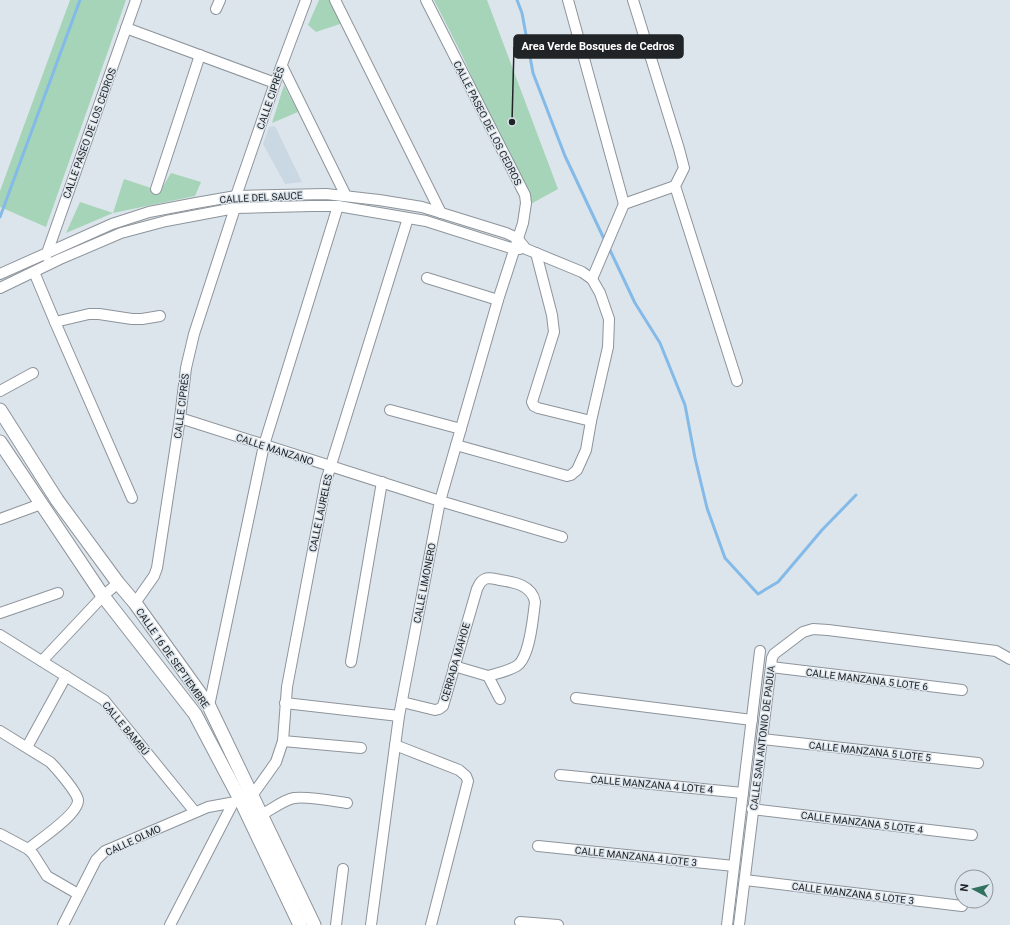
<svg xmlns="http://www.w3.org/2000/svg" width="1010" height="925" font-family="Roboto,sans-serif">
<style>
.built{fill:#cad8e4}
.green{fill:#a5d4b8}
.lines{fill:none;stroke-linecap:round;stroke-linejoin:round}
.stream{stroke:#84bae8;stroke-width:3}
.minor-casing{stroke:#8d949b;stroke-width:12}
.major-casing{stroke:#8d949b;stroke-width:15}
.minor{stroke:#fff;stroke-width:10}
.major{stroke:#fff;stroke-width:13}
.labels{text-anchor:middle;stroke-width:3;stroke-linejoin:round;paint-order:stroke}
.street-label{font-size:10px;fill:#212427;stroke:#dde5ec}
.leader{fill:none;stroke:#212427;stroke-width:1.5}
.callout-dot{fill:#212427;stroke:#dde5ec;stroke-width:1.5}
.callout{fill:#212427;stroke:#212427;stroke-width:1.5}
.callout-label{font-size:11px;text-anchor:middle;font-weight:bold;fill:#fff}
</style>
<rect width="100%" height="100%" fill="#dde5ec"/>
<polygon class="built" points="275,126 302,182 285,184 263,144 269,127"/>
<g class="green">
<polygon points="70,0 126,0 46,227 0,207 0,191"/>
<polygon points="319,0 333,0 346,22 316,32 308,25"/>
<polygon points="434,0 487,0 558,189 529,205 462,55"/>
<polygon points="284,85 298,112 272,123"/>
<polygon points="171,173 201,182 195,196 113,213 66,233 80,202 113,213 124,179 160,191"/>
</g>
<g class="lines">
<g class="stream">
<polyline points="517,0 522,13 533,73 565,156 605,241"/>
<polyline points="0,217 80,0"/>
<polyline points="609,248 635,303 660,343 685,405 695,458 707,508 725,558 758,594 778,582 822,530 856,495"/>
</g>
<g class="minor-casing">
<g id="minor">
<polyline points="335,0 441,213"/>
<polyline points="568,0 624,204 675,186"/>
<polyline points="633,0 679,149 684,168 675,186 737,381"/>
<polyline points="216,9 220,0"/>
<polyline points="126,28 275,83"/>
<polyline points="282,66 346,196"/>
<polyline points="156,189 200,55"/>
<polyline points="236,196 275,83 306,0"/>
<polyline points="536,253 552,315 554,332 532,402 534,406 538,408 591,421"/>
<polyline points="46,256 136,0"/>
<polyline points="34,272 55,322 132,498"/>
<polyline points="0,274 112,224 149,212 196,203 236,196 326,194 379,200 422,207 506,233 517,238 526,249 582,272 592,279 600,293 609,319 608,347 591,421 586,450 577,470 571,475 567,476 456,445"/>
<polyline points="427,278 498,300"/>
<polyline points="592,279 624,204"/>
<polyline points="0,288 60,259 121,233 166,221 235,208 311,206 338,206 426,221 514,249 520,249"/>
<polyline points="55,322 89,314 99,314 132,319 142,319 160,316"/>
<polyline points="0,391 33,373"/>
<polyline points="390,410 461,429"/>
<polyline points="180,418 440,501 562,537"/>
<polyline points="0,519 41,504"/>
<polyline points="135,603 154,576 157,568 180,418 186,368 194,334 235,208"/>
<polyline points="0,613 58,593"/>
<polyline points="0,635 104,700 195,812"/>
<polyline points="42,661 103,596 118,583"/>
<polyline points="351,662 382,482"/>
<polyline points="454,666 488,676 500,699"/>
<polyline points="771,667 962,690"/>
<polyline points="576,698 752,720"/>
<path d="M402,702L435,710L439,709L443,706L477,589C479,585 480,581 485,579C489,577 495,579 500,580C514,582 532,585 535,602C533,618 530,655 518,665C510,671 498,673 488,676"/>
<polyline points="285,703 399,716"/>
<polyline points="209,706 264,445 338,206"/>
<path d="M0,731L50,762C56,768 77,792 78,800C79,814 39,840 28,849"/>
<polyline points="762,739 978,763"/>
<polyline points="283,741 361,748"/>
<polyline points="395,745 459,770 466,776 468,781 431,925"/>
<polyline points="27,747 66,676"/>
<polyline points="560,775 743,793"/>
<polyline points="752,809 972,835"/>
<path d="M261,815C271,810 283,800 294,798C308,796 333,801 347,803"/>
<polyline points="0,834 28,849 33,854 47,876 78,894"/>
<polyline points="538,846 734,866"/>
<polyline points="745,880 962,906"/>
<polyline points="520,922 558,925"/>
<polyline points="63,925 96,860 105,851 208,807 241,801 251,797 276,762 283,741 287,687 326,481 408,218"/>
<polyline points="170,925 233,803"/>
<polyline points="336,925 343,869"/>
<polyline points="371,925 399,716 440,501 498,300 523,223 526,203 525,195 426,0"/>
<polyline points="727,925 760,651"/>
<polyline points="739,925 772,658 774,654 803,632 813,629 828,630 996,651 1010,659"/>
</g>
</g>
<g class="major-casing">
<g id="major">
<polyline points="0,410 57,500 118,583 135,603 209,706 314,925"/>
<polyline points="0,442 103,596 195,714 241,801 300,925"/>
</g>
</g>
<use href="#minor" class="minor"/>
<use href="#major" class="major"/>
</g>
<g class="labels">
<g class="street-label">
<text transform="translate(270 98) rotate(-71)" y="4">CALLE CIPRÉS</text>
<text transform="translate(488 123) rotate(63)" y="4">CALLE PASEO DE LOS CEDROS</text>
<text transform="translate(89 133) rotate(-70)" y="4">CALLE PASEO DE LOS CEDROS</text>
<text transform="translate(261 197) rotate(-3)" y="4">CALLE DEL SAUCE</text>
<text transform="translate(181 406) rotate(-83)" y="4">CALLE CIPRÉS</text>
<text transform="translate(275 449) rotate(18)" y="4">CALLE MANZANO</text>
<text transform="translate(320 513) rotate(-78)" y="4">CALLE LAURELES</text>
<text transform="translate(424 583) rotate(-79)" y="4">CALLE LIMONERO</text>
<text transform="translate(173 658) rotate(55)" y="4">CALLE 16 DE SEPTIEMBRE</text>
<text transform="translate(455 662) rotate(-74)" y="4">CERRADA MAHOE</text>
<text transform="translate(867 679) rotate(7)" y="4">CALLE MANZANA 5 LOTE 6</text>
<text transform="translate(126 728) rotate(50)" y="4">CALLE BAMBÚ</text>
<text transform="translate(762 738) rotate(-83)" y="4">CALLE SAN ANTONIO DE PADUA</text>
<text transform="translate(870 751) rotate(6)" y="4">CALLE MANZANA 5 LOTE 5</text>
<text transform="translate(652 784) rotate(5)" y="4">CALLE MANZANA 4 LOTE 4</text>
<text transform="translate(862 822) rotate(7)" y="4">CALLE MANZANA 5 LOTE 4</text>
<text transform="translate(133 840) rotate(-25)" y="4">CALLE OLMO</text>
<text transform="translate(636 856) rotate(6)" y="4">CALLE MANZANA 4 LOTE 3</text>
<text transform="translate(853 893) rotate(7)" y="4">CALLE MANZANA 5 LOTE 3</text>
</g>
</g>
<path class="leader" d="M512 122L514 47"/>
<circle class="callout-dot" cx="512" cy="122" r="4"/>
<rect class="callout" x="514" y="35" width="169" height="23" rx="4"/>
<g class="callout-label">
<text x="598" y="50">Area Verde Bosques de Cedros</text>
</g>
<g transform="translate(974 889) rotate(277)"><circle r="19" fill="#dde5ec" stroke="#92989d"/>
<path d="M0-3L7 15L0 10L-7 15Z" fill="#317160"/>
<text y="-6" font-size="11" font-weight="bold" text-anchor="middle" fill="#212427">N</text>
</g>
</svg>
